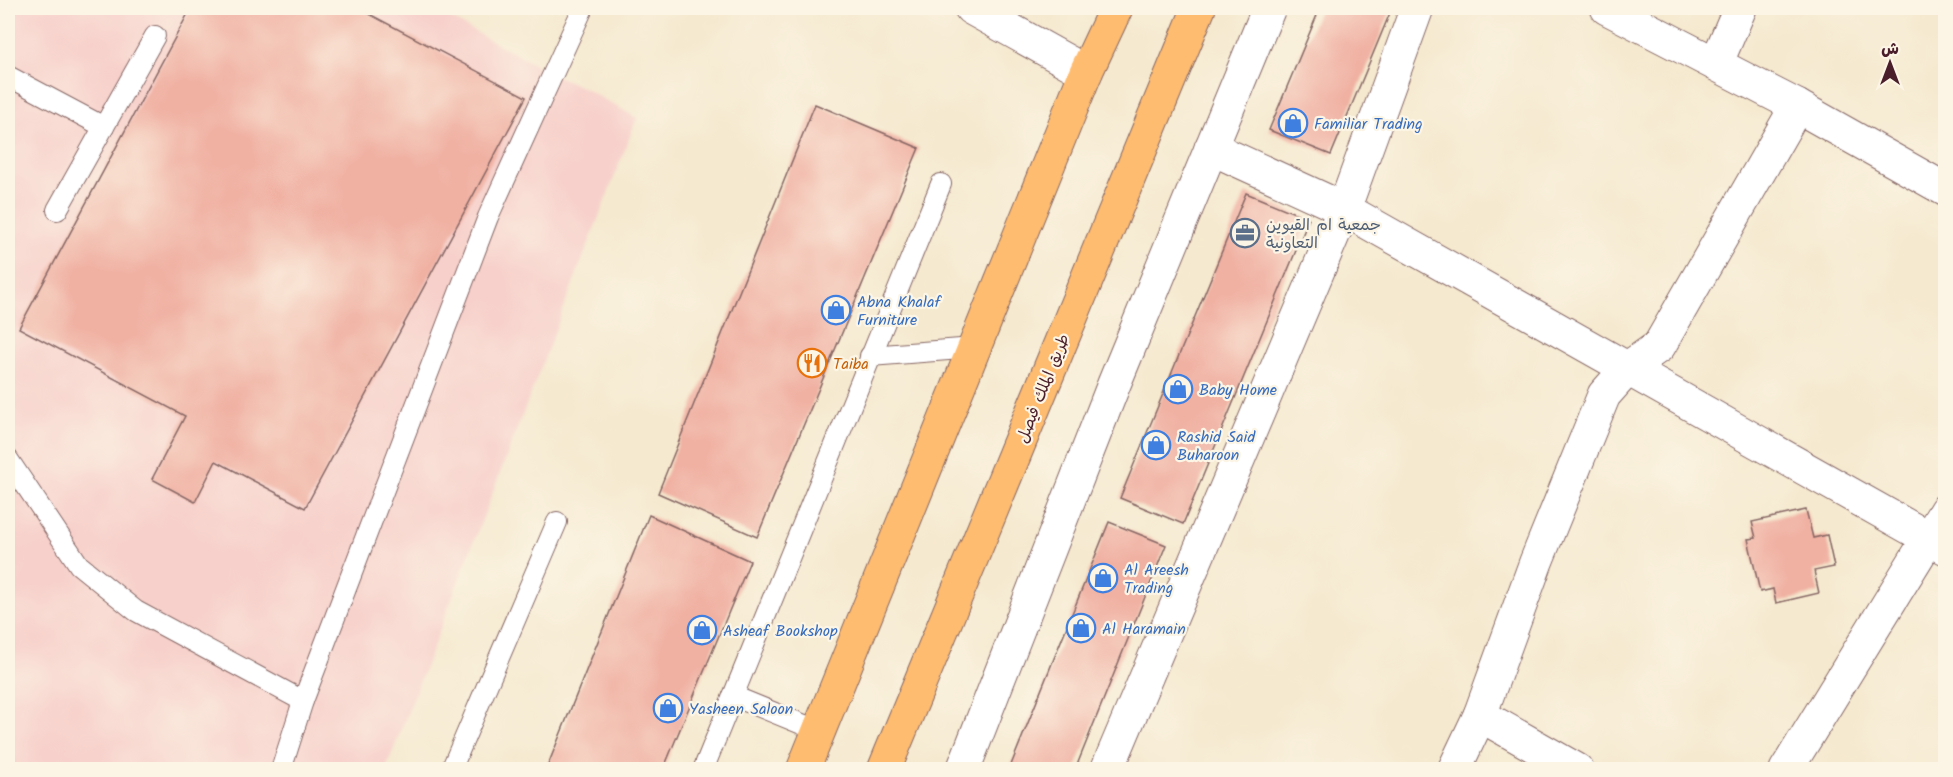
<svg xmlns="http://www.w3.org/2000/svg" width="1953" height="777" font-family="Kalam,'Playpen Sans Arabic',sans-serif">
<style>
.built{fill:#f7d0cb}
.building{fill:#f0b0a2}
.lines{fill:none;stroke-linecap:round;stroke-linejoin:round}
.service-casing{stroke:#866664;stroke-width:22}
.minor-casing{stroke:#866664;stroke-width:35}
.primary-casing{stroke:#866664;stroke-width:35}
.service{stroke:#fff;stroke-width:20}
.minor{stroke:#fff;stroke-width:33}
.primary{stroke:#febc70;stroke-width:33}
.labels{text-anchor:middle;stroke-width:4.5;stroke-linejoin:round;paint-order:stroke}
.shop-label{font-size:16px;fill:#366cbe;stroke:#fcf5e5;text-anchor:start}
.service-label{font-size:16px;fill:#4e5e75;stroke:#fcf5e5;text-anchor:start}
.food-label{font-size:16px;fill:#c56008;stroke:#fcf5e5;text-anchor:start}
.street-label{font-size:16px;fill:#4a1f2b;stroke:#fcf5e5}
</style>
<rect width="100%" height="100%" fill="#fcf5e5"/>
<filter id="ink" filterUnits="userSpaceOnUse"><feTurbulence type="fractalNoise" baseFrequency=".0167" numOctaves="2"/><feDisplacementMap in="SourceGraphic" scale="12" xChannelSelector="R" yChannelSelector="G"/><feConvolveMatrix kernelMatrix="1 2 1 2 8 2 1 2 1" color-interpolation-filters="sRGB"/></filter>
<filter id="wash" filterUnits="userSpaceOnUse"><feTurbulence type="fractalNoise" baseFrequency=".008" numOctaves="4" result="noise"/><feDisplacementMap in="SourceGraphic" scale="24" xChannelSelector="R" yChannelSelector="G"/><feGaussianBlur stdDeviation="1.35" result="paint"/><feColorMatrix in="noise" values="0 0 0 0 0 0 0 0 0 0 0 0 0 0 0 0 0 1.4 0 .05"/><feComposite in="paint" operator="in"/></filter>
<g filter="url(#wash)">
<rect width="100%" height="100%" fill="#f5e9cf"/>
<polygon class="built" points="8,8 432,8 548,72 584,88 637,118 386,769 8,769"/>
<g id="blocks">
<g class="building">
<polygon points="191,8 358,8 526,97 305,508 216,461 195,502 152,479 185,416 19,328"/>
<polygon points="1320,8 1392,8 1331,155 1269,130"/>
<polygon points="815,104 919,148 757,537 658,493"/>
<polygon points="1246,193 1309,219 1183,524 1120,498"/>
<polygon points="1806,510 1813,538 1827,535 1834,567 1814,571 1819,593 1776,603 1773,589 1760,592 1748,539 1756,538 1752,522"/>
<polygon points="649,515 750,561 663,770 546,770"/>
<polygon points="1109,522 1166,545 1075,770 1009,770"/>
</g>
</g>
</g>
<g filter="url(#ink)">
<use href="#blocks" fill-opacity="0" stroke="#866664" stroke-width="1.5"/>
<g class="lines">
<g class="service-casing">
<g id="service">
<polyline points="8,76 104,127"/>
<polyline points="57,210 155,36"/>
<polyline points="870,356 974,348"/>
<polyline points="8,459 79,565 136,611 303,701"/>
<polyline points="733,696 819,731"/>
<polyline points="281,770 303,701 488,217 583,8"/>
<polyline points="451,770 557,522"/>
<polyline points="703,770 941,184"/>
</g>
</g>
<g class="minor-casing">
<g id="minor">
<polyline points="971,8 1086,72"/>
<polyline points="1607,8 1797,106 1946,190"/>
<polyline points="1716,64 1740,8"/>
<polyline points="1211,148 1344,209 1946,548"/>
<polyline points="1480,715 1577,770"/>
<polyline points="963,770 1114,384 1269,8"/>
<polyline points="1107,770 1344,209 1417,8"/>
<polyline points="1454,770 1480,715 1536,562 1604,395 1628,368 1659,346 1797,106"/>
<polyline points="1786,770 1946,510"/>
</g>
</g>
<g class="primary-casing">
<g id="primary">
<polyline points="803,770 1086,72 1116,8"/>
<polyline points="884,770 1199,8"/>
</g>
</g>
<use href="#service" class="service"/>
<use href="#minor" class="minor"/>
<use href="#primary" class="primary"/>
</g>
</g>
<defs>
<g id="shop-ring" transform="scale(1.5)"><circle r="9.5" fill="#fcf5e5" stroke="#3f7fe0" stroke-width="1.5"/><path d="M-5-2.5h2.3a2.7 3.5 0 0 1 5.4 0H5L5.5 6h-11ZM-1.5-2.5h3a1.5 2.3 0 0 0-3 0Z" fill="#3f7fe0"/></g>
<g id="office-ring" transform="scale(1.5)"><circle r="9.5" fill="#fcf5e5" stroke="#5c6f8a" stroke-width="1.5"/><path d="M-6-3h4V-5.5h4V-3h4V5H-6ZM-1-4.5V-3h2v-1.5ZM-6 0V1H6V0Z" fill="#5c6f8a"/></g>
<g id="restaurant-ring" transform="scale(1.5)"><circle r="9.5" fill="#fcf5e5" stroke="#e8710a" stroke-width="1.5"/><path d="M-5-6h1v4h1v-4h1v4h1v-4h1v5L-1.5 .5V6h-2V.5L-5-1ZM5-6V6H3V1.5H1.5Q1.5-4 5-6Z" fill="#e8710a"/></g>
</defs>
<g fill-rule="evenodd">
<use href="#shop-ring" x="1293" y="123"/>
<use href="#office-ring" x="1245" y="233"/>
<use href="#shop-ring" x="836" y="310"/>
<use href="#restaurant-ring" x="812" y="363"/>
<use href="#shop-ring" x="1178" y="389"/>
<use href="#shop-ring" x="1156" y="445"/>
<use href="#shop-ring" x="1103" y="578"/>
<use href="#shop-ring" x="1081" y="628"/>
<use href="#shop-ring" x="702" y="630"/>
<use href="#shop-ring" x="668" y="708"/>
</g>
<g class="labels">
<g class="shop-label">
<text x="1314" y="129">Familiar Trading</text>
<text x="857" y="307">Abna Khalaf<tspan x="857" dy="18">Furniture</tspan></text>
<text x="1199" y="395">Baby Home</text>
<text x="1177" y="442">Rashid Said<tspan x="1177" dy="18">Buharoon</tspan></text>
<text x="1124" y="575">Al Areesh<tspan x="1124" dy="18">Trading</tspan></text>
<text x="1102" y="634">Al Haramain</text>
<text x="723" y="636">Asheaf Bookshop</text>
<text x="689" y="714">Yasheen Saloon</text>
</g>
<g class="service-label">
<text x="1266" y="230">جمعية ام القيوين<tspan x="1266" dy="18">التعاونية</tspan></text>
</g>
<g class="food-label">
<text x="833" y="369">Taiba</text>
</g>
<g class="street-label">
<text transform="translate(1042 388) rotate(-68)" y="6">طريق الملك فيصل</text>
</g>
</g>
<rect width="1953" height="777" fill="none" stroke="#fcf5e5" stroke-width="30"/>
<g transform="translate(1890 63)" stroke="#fcf5e5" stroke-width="4.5" paint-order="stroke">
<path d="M0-4.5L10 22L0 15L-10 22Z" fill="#4a1f2b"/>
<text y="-9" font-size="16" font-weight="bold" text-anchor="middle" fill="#4a1f2b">ش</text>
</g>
</svg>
